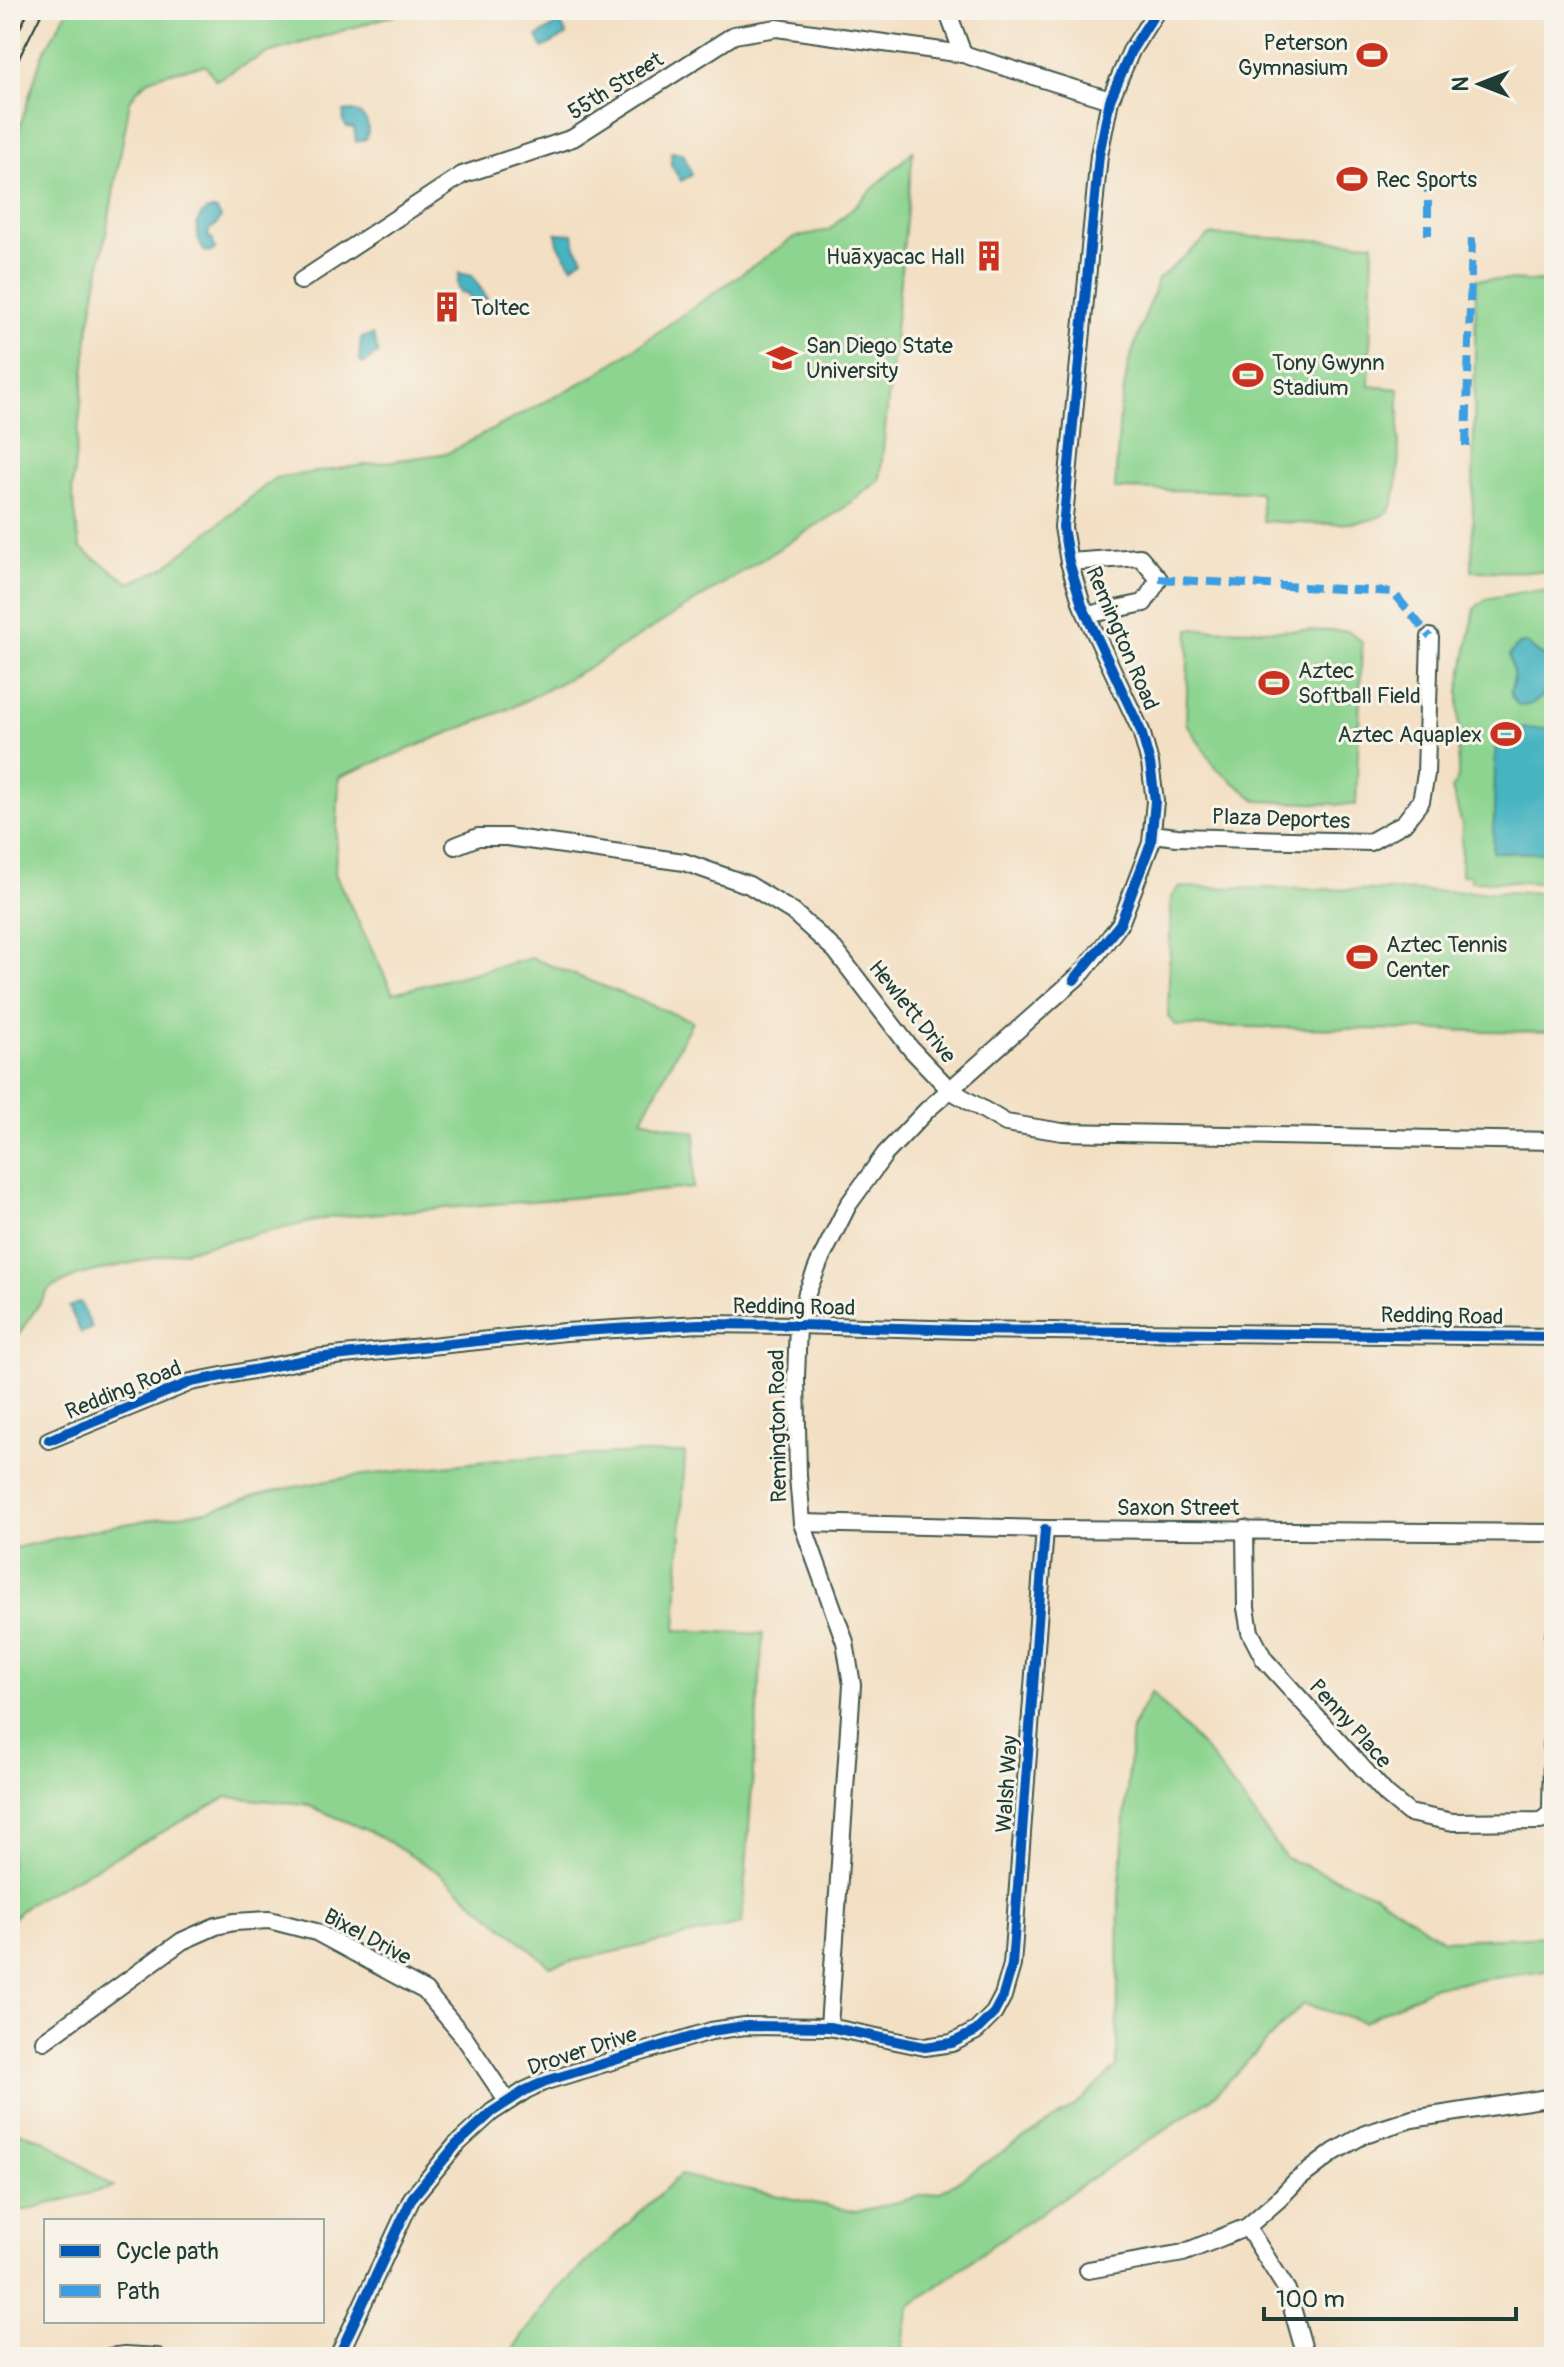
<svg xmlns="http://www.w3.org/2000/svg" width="1564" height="2367" font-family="Pangolin,sans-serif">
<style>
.green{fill:#8cd48f;stroke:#568862;stroke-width:2}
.water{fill:#46b4c1;stroke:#32787a;stroke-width:2}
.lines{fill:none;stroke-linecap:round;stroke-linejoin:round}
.minor-casing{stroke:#3f5549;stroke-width:20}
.minor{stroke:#fff;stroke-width:16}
.tram{stroke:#1f3d34;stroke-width:2}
.quiet{stroke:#3c9ee2;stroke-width:8;stroke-dasharray:16 8;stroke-linecap:butt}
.cycleway-casing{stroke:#f7f3e8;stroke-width:15}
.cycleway{stroke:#0057b8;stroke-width:10}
.labels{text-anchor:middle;stroke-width:6;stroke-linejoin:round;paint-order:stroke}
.poi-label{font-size:22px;fill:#1f3d34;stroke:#f7f3e8;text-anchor:start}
.street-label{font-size:22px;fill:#1f3d34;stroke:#f7f3e8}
</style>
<rect width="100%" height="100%" fill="#f7f3e8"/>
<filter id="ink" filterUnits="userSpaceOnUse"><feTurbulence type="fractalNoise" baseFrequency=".0125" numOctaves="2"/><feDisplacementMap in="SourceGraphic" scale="16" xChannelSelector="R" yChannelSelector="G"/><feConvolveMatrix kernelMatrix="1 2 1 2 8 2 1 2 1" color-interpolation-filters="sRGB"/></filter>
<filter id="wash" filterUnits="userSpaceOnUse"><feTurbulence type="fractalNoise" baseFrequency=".006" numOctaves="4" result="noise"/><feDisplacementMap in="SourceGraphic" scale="32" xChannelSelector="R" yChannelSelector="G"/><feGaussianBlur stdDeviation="1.8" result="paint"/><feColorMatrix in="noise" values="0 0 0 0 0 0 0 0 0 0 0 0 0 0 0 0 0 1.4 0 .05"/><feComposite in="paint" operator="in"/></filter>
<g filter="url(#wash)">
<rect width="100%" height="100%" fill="#f3dfc3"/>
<g class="green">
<path d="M68,10H411L265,54L216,80L205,65C174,72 146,71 130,101L89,327L72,490L80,548L130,583L164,568L275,478L448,453L596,375L793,238L829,230L913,151L880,480L841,510L590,667L513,707L339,777L335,874L393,993L532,958L692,1021L642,1119L696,1133L693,1188L332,1217L79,1275L49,1289L10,1348V159L42,55Z"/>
<path d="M1210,235L1373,243L1369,386L1399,389C1398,413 1402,490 1391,508C1376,532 1290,522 1263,521L1260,492L1115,489L1120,411L1129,362L1158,279Z"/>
<polygon points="1476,279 1554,282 1554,572 1472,571"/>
<polygon points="1527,591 1554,592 1554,883 1471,881 1471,875 1461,875 1462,825 1452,789 1458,777 1459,691 1475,608 1486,599"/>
<polygon points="1189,629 1349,631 1362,642 1356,805 1257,801 1216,768 1186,723"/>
<polygon points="1179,887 1554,893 1554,1032 1177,1026 1168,1017 1171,897"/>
<polygon points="641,1453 685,1453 676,1630 763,1634 742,1924 550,1966 438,1872 373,1833 305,1804 227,1797 29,1903 10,1921 10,1549 106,1527 211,1510 262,1493 355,1476 506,1459"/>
<polygon points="1151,1692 1209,1754 1286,1858 1375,1894 1443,1940 1554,1936 1554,1970 1435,1986 1364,2022 1303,2004 1212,2098 994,2244 909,2307 902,2350 926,2357 507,2357 556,2291 680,2175 856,2212 942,2191 1077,2104 1117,2066 1119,1895 1132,1728"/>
<polygon points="10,2130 43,2139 114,2187 10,2214"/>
</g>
<g class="water">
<polygon points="560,22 567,35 543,48 537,37"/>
<path d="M352,111C367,115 371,126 366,139L356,142L354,128L347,127L343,121L344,112Z"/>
<polygon points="671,152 683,153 692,175 681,181 671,165"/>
<path d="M207,210H217L221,218L216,225L209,230L208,237L212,238L215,249L211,252L204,251C196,238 192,220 207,210Z"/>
<polygon points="556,233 573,234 576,247 583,258 572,266 558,244"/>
<polygon points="459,273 472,276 487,298 474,307 467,293 460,292 457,286"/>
<polygon points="373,335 378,353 363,364 359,359 361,338"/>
<path d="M1526,643L1541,655L1547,656V664L1554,668V691L1547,690C1540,703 1518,715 1511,695C1509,687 1512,689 1513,682C1515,673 1510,664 1509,655L1519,644Z"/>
<polygon points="1496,728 1552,729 1549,853 1493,852"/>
<polygon points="80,1302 92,1328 81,1333 69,1307"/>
</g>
</g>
<g filter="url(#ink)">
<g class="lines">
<g class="minor-casing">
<g id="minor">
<polyline points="947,10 963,54"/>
<polyline points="301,281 462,175 573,138 734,35 777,28 963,54 1110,100"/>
<polyline points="1069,562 1140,557 1159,579 1144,603 1087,615"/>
<polyline points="1152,834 1177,837 1370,842 1404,823 1421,801 1426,774 1430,637"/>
<polyline points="455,846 478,837 507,837 684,862 749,885 793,912 835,950 911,1049 950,1090 1006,1123 1062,1132 1554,1141"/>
<polyline points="49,1440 191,1382 315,1358 565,1332 699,1324 798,1325 965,1330 1554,1337"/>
<polyline points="802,1523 1045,1529 1554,1533"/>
<polyline points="1245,1529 1246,1608 1250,1632 1264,1659 1387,1795 1409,1813 1453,1822 1541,1821 1551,1813 1554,1635"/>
<polyline points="829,2027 852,1685 845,1642 802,1523 798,1476 796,1377 798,1325 807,1293 819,1263 848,1205 885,1154 927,1110 1083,972 1120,924 1151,843 1155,801 1150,763 1141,731 1082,605 1069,562 1063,527 1099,155 1110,100 1131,51 1157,10"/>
<polyline points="44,2041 182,1941 216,1926 234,1922 269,1920 316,1932 425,1991 464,2037 507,2101"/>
<polyline points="1247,2227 1287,2290 1306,2357"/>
<polyline points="1088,2270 1183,2253 1247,2227 1278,2200 1296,2181 1334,2152 1365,2134 1412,2119 1554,2097"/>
<polyline points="109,2357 125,2355 158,2357"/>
<polyline points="338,2357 412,2198 456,2145 492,2112 526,2090 546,2081 711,2031 745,2026 829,2027 925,2047 952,2043 976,2031 994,2013 1003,1996 1012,1965 1045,1529"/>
</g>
</g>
<use href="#minor" class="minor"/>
<g class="tram">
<polyline points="10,48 29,10"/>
<polyline points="10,76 43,10"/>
</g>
<g class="quiet">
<polyline points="1428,177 1428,235"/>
<polyline points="1466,446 1472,237"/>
<polyline points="1159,579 1393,592 1430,637"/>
</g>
<g class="cycleway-casing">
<g id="cycleway">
<polyline points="1074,980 1120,924 1151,843 1155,801 1150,763 1141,731 1082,605 1069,562 1063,527 1099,155 1110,100 1131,51 1157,10"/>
<polyline points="49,1440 191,1382 315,1358 565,1332 699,1324 798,1325 965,1330 1554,1337"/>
<polyline points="338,2357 412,2198 456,2145 492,2112 526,2090 546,2081 711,2031 745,2026 829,2027 925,2047 952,2043 976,2031 994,2013 1003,1996 1012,1965 1045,1529"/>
</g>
</g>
<use href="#cycleway" class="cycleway"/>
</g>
</g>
<defs>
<g id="stadium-bare" transform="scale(2.4)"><path d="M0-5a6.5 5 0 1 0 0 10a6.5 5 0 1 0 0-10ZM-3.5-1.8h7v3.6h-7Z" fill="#c8321e" stroke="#f7f3e8" stroke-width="2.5" paint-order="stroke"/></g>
<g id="building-bare" transform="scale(2.4)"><path d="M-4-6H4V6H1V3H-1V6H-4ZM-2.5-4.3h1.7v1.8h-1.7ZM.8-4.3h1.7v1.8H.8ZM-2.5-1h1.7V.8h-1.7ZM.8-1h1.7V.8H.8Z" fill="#c8321e" stroke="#f7f3e8" stroke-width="2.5" paint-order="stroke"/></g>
<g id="university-bare" transform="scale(2.4)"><path d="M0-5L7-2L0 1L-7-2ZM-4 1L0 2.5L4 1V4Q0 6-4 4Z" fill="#c8321e" stroke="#f7f3e8" stroke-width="2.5" paint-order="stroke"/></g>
</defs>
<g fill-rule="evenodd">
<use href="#stadium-bare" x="1372" y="55"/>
<use href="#stadium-bare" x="1352" y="179"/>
<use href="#building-bare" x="989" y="256"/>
<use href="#building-bare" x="447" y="307"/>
<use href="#university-bare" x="782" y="358"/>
<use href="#stadium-bare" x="1248" y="375"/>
<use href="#stadium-bare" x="1274" y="683"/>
<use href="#stadium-bare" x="1506" y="734"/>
<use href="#stadium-bare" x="1362" y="957"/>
</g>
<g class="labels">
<g class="poi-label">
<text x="1348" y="50" text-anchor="end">Peterson<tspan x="1348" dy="25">Gymnasium</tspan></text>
<text x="1376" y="187">Rec Sports</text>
<text x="965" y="264" text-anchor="end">Huāxyacac Hall</text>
<text x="471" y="315">Toltec</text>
<text x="806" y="353">San Diego State<tspan x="806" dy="25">University</tspan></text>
<text x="1272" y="370">Tony Gwynn<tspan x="1272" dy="25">Stadium</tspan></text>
<text x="1298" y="678">Aztec<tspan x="1298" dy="25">Softball Field</tspan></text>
<text x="1482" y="742" text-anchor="end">Aztec Aquaplex</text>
<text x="1386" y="952">Aztec Tennis<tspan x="1386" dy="25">Center</tspan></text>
</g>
<g class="street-label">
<text transform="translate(615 85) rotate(-32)" y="8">55th Street</text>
<text transform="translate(1123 638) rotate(67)" y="8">Remington Road</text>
<text transform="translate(1281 818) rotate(2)" y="8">Plaza Deportes</text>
<text transform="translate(913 1011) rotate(51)" y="8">Hewlett Drive</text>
<text transform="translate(794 1306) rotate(1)" y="8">Redding Road</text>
<text transform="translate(1442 1315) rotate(1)" y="8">Redding Road</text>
<text transform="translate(123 1389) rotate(-22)" y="8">Redding Road</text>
<text transform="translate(777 1426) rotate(-91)" y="8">Remington Road</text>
<text x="1178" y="1515">Saxon Street</text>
<text transform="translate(1351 1723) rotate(48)" y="8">Penny Place</text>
<text transform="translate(1006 1784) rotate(-86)" y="8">Walsh Way</text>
<text transform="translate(368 1936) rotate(28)" y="8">Bixel Drive</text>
<text transform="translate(582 2050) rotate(-18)" y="8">Drover Drive</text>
</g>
</g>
<rect width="1564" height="2367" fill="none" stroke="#f7f3e8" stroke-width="40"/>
<rect x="44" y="2219" width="280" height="104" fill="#f7f3e8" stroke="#a1aaa0" stroke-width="2"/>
<rect x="60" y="2245" width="40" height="12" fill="#0057b8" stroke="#a1aaa0" stroke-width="2"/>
<text x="116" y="2259" font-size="24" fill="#1f3d34">Cycle path</text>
<rect x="60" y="2285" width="40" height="12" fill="#3c9ee2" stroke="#a1aaa0" stroke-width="2"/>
<text x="116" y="2299" font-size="24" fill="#1f3d34">Path</text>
<g transform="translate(1480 84) rotate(270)" stroke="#f7f3e8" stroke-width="6" paint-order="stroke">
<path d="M0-6L14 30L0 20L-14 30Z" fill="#1f3d34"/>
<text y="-12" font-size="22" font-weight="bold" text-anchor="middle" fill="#1f3d34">N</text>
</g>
<path d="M1264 2307v12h252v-12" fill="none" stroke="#1f3d34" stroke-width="4"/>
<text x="1276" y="2307" font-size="24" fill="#1f3d34" stroke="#f7f3e8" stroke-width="6" paint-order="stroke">100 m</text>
</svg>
